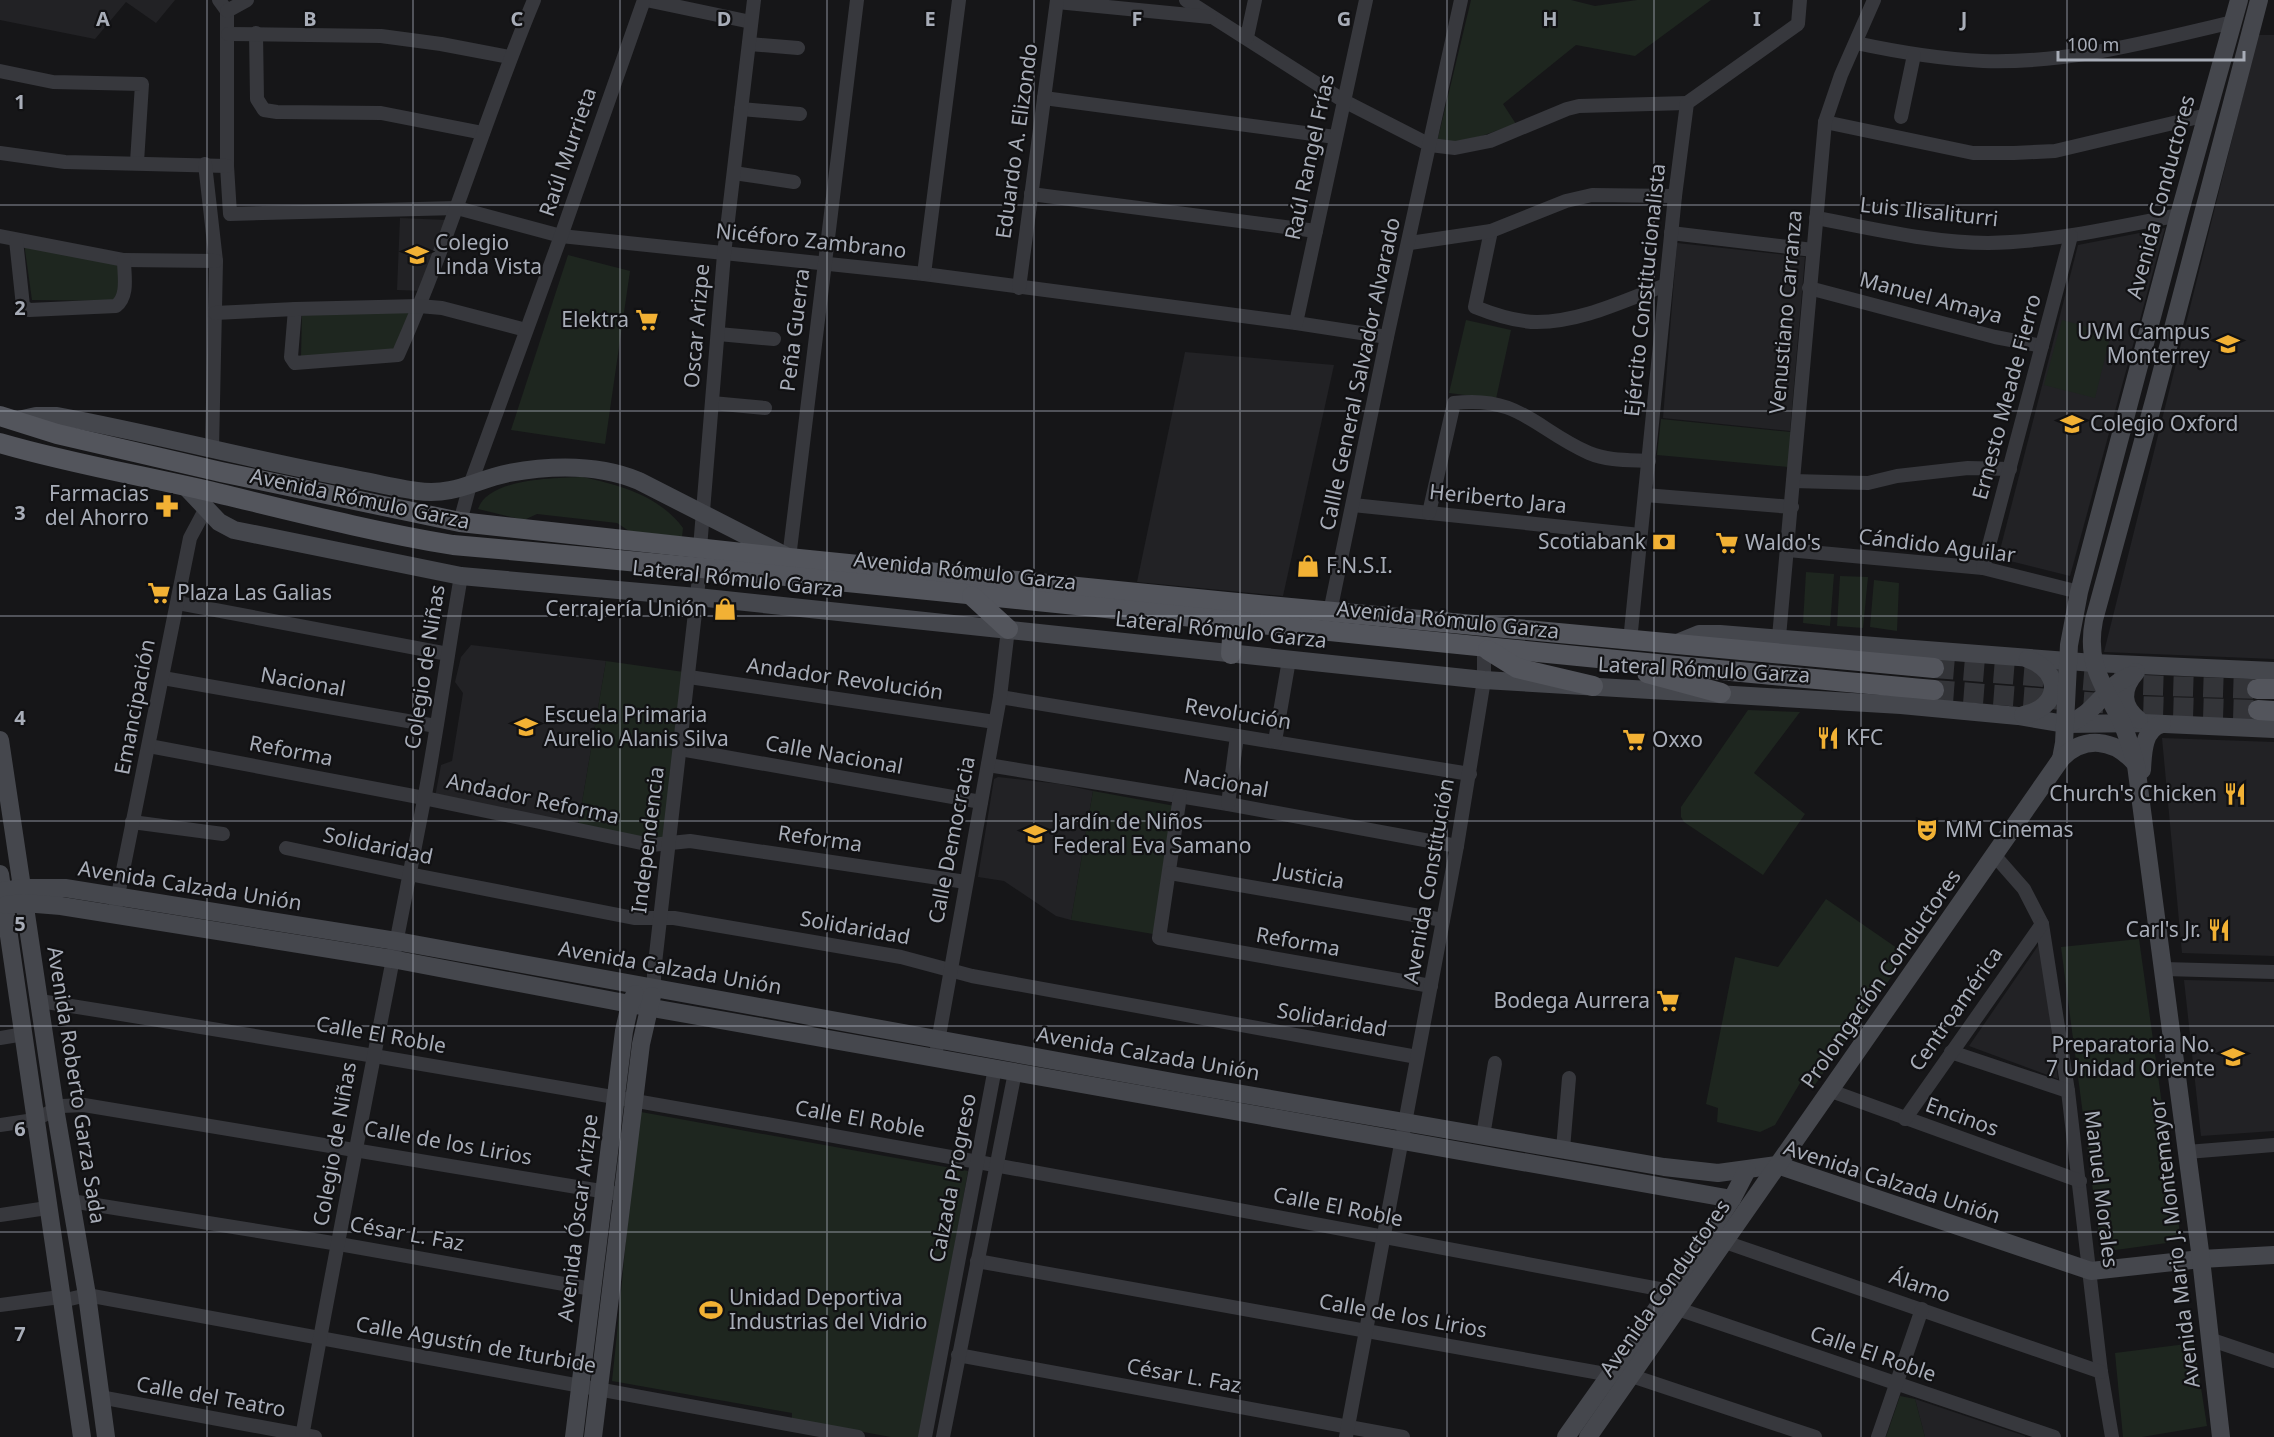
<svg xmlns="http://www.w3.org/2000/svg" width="2274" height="1437" font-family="'Noto Sans',sans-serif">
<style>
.built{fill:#222225}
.green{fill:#1e261f}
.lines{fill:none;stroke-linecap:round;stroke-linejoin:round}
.primary-tunnel{stroke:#333438;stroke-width:20;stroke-dasharray:20 10;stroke-linecap:butt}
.street{stroke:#37383d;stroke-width:14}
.secondary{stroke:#45474d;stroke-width:18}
.primary{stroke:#53555c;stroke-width:20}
.grid{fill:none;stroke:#a8adb8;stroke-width:1.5;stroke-opacity:0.55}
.labels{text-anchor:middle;stroke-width:4.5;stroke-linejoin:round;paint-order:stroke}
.street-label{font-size:21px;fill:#a8adb8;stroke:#111113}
.poi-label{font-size:21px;fill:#a8adb8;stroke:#111113;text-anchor:start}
.grid-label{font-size:20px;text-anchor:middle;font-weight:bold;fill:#a8adb8;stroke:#111113;stroke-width:4.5;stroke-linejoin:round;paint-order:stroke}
</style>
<rect width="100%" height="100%" fill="#161618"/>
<g class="built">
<polygon points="0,0 175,0 156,23 126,2 95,39 0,20"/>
<polygon points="2258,35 2274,35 2274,659 2104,652"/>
<polygon points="400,218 447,220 424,291 397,290"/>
<polygon points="2165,228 2070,576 1998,558 2078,245"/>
<polygon points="1677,243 1805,257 1790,431 1663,418"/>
<polygon points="1185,352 1334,365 1283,596 1137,582"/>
<polygon points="471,645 606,661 578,826 435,797 441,765 452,761 463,693 455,682 461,657"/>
<polygon points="2162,738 2274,742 2274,956 2182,953"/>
<polygon points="998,777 1060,784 1093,791 1071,920 1056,916 1004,881 978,877 994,779"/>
<polygon points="2040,943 2058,1079 1969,1046"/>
<polygon points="2184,980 2274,982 2274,1131 2201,1136"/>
<polygon points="1915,1399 2025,1436 2025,1437 1925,1437"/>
</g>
<g class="green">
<polygon points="1471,0 1571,0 1595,6 1637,0 1711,0 1635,56 1576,45 1503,104 1516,124 1467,141 1437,142"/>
<polygon points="24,243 118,264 119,301 32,300"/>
<polygon points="568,255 630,271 605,444 511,430"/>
<polygon points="412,308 398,353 301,357 302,312"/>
<polygon points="1466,320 1511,330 1496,399 1449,393"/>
<polygon points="2062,320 2111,333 2095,398 2044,385"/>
<polygon points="1661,419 1791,432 1788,467 1657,455"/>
<path d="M583,477C619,485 660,496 683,528L682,537L629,531L617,523L537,514L524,520L478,509C488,478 556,478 583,477Z"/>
<polygon points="1806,572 1834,574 1830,626 1803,623"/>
<polygon points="1840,576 1868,577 1863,628 1837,626"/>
<polygon points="1874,580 1899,583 1897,631 1870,627"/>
<polygon points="606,661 684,672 664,842 578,826"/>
<polygon points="1748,710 1800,712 1754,773 1805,814 1763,875 1684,822 1681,817 1681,807"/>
<polygon points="1093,791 1175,806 1153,934 1071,920"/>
<polygon points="1826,899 1907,955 1814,1086 1803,1078 1775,1125 1760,1132 1717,1122 1718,1108 1706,1104 1735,957 1778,967"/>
<polygon points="2139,939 2181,1241 2101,1252 2061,947"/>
<path d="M641,1112L968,1171L921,1437H891L792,1419V1413L612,1381C622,1291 628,1201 641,1112Z"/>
<polygon points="2194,1343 2207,1426 2142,1437 2123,1437 2115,1353"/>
<polygon points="1900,1396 1915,1399 1925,1437 1886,1437"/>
</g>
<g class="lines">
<g class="primary-tunnel">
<polyline points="1934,668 2140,685 2257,689"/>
<polyline points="1934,690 2139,706 2258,710"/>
</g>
<g class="street">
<polyline points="219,0 227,11 227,166 230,214 457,208 561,236 924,274 1296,323 1387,337"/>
<polyline points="646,0 751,22"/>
<polyline points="1186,0 1344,101 1430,145 1455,148 1490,141 1567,109 1579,106 1687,103"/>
<polyline points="1057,2 1210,17"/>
<polyline points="227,11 247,0"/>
<polyline points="256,33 257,99 264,110 277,112 381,113 483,133"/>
<polyline points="228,34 381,36 441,44 510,57"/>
<polyline points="1247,37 1255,0"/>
<path d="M1856,43C1898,52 1940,59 1983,61C2068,64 2151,41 2233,22"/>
<polyline points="749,44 798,48"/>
<polyline points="0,71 53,82 142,84 137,162"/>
<polyline points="1044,98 1335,137"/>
<polyline points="741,109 800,114"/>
<polyline points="1901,117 1914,55"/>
<polyline points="1825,122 1973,153 2014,153 2055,151 2207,115"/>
<polyline points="0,153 65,162 227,166"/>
<polyline points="205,164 216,261 212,449"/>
<polyline points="734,173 794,182"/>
<polyline points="1031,194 1316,231"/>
<path d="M1816,218C1872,228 1931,243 1988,243C2053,242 2116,227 2179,215"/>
<path d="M1491,231L1475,307C1495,315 1516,322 1537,322C1582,322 1625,300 1666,285"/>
<polyline points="1671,233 1813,250"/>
<polyline points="0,236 124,260 216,261"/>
<path d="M16,240L23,306L29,310L116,306C129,296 124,275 124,260"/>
<polyline points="1410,243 1491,231 1566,201 1592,195 1675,196"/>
<polyline points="924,274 959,0"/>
<polyline points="1019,288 1057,0"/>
<polyline points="1809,288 1995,337 2042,346"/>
<path d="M295,309L291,357L295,363L398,355C450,239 485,117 534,0"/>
<polyline points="215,313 295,309 419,306 442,308 526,330"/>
<polyline points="1296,323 1366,0"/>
<polyline points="718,334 774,339"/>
<polyline points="712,403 765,408"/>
<polyline points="1793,481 1868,483 1897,476 1968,468 2010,469"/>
<polyline points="1645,495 1792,507"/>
<polyline points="1353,505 1640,535"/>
<path d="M1429,513L1454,403C1520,395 1536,430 1589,453C1608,461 1629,460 1649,461"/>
<polyline points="460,522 470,485 561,236 644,0"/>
<polyline points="700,548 724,254 754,0"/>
<polyline points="1788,550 1983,568 2079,592"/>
<polyline points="789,558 857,0"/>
<polyline points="1983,568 2071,236"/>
<polyline points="178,603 448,654"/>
<polyline points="1330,612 1387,337 1461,0"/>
<polyline points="1779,637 1825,122 1841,75 1874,0"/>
<polyline points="1630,641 1675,196 1687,103 1798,24 1800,0"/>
<polyline points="689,677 995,722"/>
<polyline points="163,678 436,726"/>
<polyline points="1000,697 1470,774"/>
<polyline points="1275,741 1289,660"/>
<polyline points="149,746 424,798 651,845 690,841 966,882"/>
<polyline points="680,749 981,802"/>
<polyline points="988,765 1228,804 1457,846"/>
<polyline points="1180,796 1159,938 1431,986"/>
<polyline points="1228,804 1237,736"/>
<polyline points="132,822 223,834"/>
<polyline points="286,848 409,874 634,918 674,918 901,957 972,976 1417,1057"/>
<polyline points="1995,856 2024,889 2042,924 2068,1091 2101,1372 2112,1437"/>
<polyline points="1170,873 1443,920"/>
<polyline points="116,905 190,538 205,510"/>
<polyline points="2164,969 2274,972"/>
<polyline points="654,989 654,972 700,569"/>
<path d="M40,1001C585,1088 1128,1188 1670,1291"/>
<polyline points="0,1038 24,1034"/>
<polyline points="937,1047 1000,697 1008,629"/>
<polyline points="1951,1052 2068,1091"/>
<polyline points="1831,1091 2080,1181"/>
<polyline points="1905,1119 2042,924"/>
<polyline points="0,1125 34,1120 62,1106 84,1105 613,1193"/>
<polyline points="1483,1136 1495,1063"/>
<polyline points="1563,1149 1569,1078"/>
<polyline points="2187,1152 2274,1145"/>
<polyline points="71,1201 339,1244 592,1289"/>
<polyline points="0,1215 47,1208"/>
<polyline points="1725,1242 2101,1372"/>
<polyline points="977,1261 1611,1375 1632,1376 1815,1437"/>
<polyline points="0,1305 60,1297 70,1299 87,1295 858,1437"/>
<polyline points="1678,1309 2054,1437"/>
<polyline points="2209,1339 2274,1361"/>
<polyline points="958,1355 1403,1437"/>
<polyline points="100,1397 315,1437"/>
<path d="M302,1437C340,1224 383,1012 424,800C438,726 448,650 461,576"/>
<polyline points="925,1437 995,1068"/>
<polyline points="943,1437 1015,1072"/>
<polyline points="1346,1437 1457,846 1484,680 1484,648"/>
<polyline points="1878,1437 1922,1309"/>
</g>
<g class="secondary">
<path d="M14,421L36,416H57C155,434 252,460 350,478C372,482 395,488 417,491C456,496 474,480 509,473C553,465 598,464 639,481L788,557"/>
<polyline points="186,487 219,522 234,530 461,576 697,597 1484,680 1901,705 2018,716 2065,724 2143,723 2274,729"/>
<polyline points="1677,643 1699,634 1720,634 2094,663 2274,671"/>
<path d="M2136,672C2121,689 2121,706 2139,720"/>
<path d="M2023,715C2060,708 2064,672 2028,659"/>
<path d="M2069,723C2096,714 2106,683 2133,675"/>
<polyline points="0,740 55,1108 87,1295 106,1437"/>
<polyline points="2061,759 2064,743 2069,645 2079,592 2179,215 2239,0"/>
<path d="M2142,770C2143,753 2143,729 2162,724"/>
<polyline points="0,874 82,1437"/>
<polyline points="3,891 22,888 65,888 396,941 1184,1084 1664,1167 1718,1173 1777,1165 2091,1271 2201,1259 2274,1255"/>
<polyline points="6,905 24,903 61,906 392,959 630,1004 1732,1199"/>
<polyline points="574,1437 624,1031 630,1004 635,994"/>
<polyline points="593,1437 641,1044 652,996"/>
<polyline points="1566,1437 1695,1255 1732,1199 1747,1170"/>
<path d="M1588,1437L2061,759C2084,735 2114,739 2135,763"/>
<path d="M2221,1437L2201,1259L2136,765C2132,751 2128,738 2123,725C2105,686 2085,666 2094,620L2155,397L2259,0"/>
</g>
<g class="primary">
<polyline points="0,416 57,434 221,472 460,522 789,558 1227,602 1934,668"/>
<path d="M0,443C72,464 145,476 217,493C296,512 374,532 453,545C947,588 1440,646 1934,690"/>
<polyline points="972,596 1008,629"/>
<polyline points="1488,650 1517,668 1593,686"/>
<polyline points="1231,654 1233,622"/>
<polyline points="1647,673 1721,693"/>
<polyline points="2257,689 2274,689"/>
<polyline points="2258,710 2274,711"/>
</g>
</g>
<path class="grid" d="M207,0V1437M413,0V1437M620,0V1437M827,0V1437M1034,0V1437M1240,0V1437M1447,0V1437M1654,0V1437M1861,0V1437M2067,0V1437M0,205H2274M0,411H2274M0,616H2274M0,821H2274M0,1026H2274M0,1232H2274"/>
<defs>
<g id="school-bare" transform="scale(1.8)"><path d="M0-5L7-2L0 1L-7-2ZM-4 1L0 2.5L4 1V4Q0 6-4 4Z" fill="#f2b134" stroke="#111113" stroke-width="2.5" paint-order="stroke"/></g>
<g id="supermarket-bare" transform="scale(1.8)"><path d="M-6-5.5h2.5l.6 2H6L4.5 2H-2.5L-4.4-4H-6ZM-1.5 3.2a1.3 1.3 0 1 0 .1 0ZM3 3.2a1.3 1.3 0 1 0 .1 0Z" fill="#f2b134" stroke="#111113" stroke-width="2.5" paint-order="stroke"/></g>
<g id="university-bare" transform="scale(1.8)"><path d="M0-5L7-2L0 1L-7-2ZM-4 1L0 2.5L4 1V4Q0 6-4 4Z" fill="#f2b134" stroke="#111113" stroke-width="2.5" paint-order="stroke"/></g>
<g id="pharmacy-bare" transform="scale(1.8)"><path d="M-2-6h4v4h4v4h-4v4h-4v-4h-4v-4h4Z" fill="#f2b134" stroke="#111113" stroke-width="2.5" paint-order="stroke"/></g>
<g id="bank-bare" transform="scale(1.8)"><path d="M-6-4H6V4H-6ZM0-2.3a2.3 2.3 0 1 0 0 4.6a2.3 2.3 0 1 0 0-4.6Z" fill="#f2b134" stroke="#111113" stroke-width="2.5" paint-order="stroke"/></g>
<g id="shop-bare" transform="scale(1.8)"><path d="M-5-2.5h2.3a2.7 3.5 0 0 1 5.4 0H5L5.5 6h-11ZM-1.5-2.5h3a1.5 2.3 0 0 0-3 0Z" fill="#f2b134" stroke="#111113" stroke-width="2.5" paint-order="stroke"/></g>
<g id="restaurant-bare" transform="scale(1.8)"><path d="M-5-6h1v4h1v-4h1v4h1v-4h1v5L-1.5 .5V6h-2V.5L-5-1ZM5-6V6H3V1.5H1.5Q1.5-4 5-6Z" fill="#f2b134" stroke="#111113" stroke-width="2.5" paint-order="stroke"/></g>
<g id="theatre-bare" transform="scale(1.8)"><path d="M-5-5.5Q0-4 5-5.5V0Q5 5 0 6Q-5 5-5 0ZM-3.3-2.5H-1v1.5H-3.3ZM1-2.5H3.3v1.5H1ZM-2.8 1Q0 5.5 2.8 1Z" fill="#f2b134" stroke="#111113" stroke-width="2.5" paint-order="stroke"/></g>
<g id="stadium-bare" transform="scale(1.8)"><path d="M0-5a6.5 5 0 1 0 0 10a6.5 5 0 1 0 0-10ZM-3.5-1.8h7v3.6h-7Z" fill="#f2b134" stroke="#111113" stroke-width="2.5" paint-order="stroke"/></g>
</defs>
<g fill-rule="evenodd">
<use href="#school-bare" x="417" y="255"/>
<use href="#supermarket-bare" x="647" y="320"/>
<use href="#university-bare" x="2228" y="344"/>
<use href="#school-bare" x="2072" y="424"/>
<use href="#pharmacy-bare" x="167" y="506"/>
<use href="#bank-bare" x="1664" y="542"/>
<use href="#supermarket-bare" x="1727" y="543"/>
<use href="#shop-bare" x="1308" y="566"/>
<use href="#supermarket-bare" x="159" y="593"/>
<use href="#shop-bare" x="725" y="609"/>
<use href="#school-bare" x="526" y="727"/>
<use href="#restaurant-bare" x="1828" y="738"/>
<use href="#supermarket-bare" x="1634" y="740"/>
<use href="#restaurant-bare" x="2235" y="794"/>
<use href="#theatre-bare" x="1927" y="830"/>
<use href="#school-bare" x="1035" y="834"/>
<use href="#restaurant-bare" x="2219" y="930"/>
<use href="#supermarket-bare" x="1668" y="1001"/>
<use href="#school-bare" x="2233" y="1057"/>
<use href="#stadium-bare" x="711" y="1310"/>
</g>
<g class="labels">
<g class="street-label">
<text transform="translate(1017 141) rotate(-82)" y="7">Eduardo A. Elizondo</text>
<text transform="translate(568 152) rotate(-71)" y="7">Raúl Murrieta</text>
<text transform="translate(1310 157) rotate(-78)" y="7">Raúl Rangel Frías</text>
<text transform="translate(2161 197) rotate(-75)" y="7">Avenida Conductores</text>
<text transform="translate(1929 212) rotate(6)" y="7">Luis Ilisaliturri</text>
<text transform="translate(811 241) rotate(6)" y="7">Nicéforo Zambrano</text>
<text transform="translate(1645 290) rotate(-84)" y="7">Ejército Constitucionalista</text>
<text transform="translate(1931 298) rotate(15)" y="7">Manuel Amaya</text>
<text transform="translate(1786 312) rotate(-85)" y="7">Venustiano Carranza</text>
<text transform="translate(697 326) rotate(-85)" y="7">Oscar Arizpe</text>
<text transform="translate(795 330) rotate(-83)" y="7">Peña Guerra</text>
<text transform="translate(1360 374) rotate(-78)" y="7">Callle General Salvador Alvarado</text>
<text transform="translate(2007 397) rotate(-75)" y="7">Ernesto Meade Fierro</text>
<text transform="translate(360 499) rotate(12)" y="7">Avenida Rómulo Garza</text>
<text transform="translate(1498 499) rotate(6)" y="7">Heriberto Jara</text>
<text transform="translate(1937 546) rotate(7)" y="7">Cándido Aguilar</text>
<text transform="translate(965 571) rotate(6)" y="7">Avenida Rómulo Garza</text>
<text transform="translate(738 579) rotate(6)" y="7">Lateral Rómulo Garza</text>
<text transform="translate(1448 620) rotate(6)" y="7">Avenida Rómulo Garza</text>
<text transform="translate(1221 630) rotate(6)" y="7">Lateral Rómulo Garza</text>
<text transform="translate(425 667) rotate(-81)" y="7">Colegio de Niñas</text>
<text transform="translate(1704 670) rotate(3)" y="7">Lateral Rómulo Garza</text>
<text transform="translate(845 679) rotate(8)" y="7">Andador Revolución</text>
<text transform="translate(303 682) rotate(10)" y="7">Nacional</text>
<text transform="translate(135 707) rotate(-79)" y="7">Emancipación</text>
<text transform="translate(1238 714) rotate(9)" y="7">Revolución</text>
<text transform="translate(291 751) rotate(11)" y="7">Reforma</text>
<text transform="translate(834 755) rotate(10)" y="7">Calle Nacional</text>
<text transform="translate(1226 783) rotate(10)" y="7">Nacional</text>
<text transform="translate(533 799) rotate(12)" y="7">Andador Reforma</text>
<text transform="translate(820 839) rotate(8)" y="7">Reforma</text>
<text transform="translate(648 840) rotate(-83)" y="7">Independencia</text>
<text transform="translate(952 840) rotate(-79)" y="7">Calle Democracia</text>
<text transform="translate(378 846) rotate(12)" y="7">Solidaridad</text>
<text transform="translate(1310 876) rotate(10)" y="7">Justicia</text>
<text transform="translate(1429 881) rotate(-80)" y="7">Avenida Constitución</text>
<text transform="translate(190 886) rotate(9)" y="7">Avenida Calzada Unión</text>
<text transform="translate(855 928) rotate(10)" y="7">Solidaridad</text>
<text transform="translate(1298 942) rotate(10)" y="7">Reforma</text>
<text transform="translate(670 968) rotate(10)" y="7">Avenida Calzada Unión</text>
<text transform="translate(1881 979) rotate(-55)" y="7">Prolongación Conductores</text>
<text transform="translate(1956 1009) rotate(-55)" y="7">Centroamérica</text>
<text transform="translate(1332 1020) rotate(10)" y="7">Solidaridad</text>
<text transform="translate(381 1035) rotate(10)" y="7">Calle El Roble</text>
<text transform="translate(1148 1054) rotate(10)" y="7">Avenida Calzada Unión</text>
<text transform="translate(76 1085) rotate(81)" y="7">Avenida Roberto Garza Sada</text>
<text transform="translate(1962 1117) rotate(20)" y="7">Encinos</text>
<text transform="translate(860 1119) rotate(10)" y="7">Calle El Roble</text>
<text transform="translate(448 1143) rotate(10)" y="7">Calle de los Lirios</text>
<text transform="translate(335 1144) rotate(-80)" y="7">Colegio de Niñas</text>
<text transform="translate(953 1178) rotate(-79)" y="7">Calzada Progreso</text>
<text transform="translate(1892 1182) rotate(18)" y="7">Avenida Calzada Unión</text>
<text transform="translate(2101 1189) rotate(83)" y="7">Manuel Morales</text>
<text transform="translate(1338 1207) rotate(11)" y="7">Calle El Roble</text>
<text transform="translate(578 1218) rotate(-83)" y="7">Avenida Óscar Arizpe</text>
<text transform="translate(407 1234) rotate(10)" y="7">César L. Faz</text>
<text transform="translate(2175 1243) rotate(-97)" y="7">Avenida Mario J. Montemayor</text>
<text transform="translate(1920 1286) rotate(19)" y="7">Álamo</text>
<text transform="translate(1665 1288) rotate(-55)" y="7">Avenida Conductores</text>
<text transform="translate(1403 1316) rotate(10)" y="7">Calle de los Lirios</text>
<text transform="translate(476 1345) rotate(10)" y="7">Calle Agustín de Iturbide</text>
<text transform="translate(1873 1354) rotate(19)" y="7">Calle El Roble</text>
<text transform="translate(1184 1376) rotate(10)" y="7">César L. Faz</text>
<text transform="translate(211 1397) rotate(10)" y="7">Calle del Teatro</text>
</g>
<g class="poi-label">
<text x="435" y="250">Colegio<tspan x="435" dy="24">Linda Vista</tspan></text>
<text x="629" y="327" text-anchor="end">Elektra</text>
<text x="2210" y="339" text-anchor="end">UVM Campus<tspan x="2210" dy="24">Monterrey</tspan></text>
<text x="2090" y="431">Colegio Oxford</text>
<text x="149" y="501" text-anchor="end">Farmacias<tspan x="149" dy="24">del Ahorro</tspan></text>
<text x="1646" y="549" text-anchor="end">Scotiabank</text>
<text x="1745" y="550">Waldo's</text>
<text x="1326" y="573">F.N.S.I.</text>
<text x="177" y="600">Plaza Las Galias</text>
<text x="707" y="616" text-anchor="end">Cerrajería Unión</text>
<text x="544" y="722">Escuela Primaria<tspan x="544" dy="24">Aurelio Alanis Silva</tspan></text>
<text x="1846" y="745">KFC</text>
<text x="1652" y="747">Oxxo</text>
<text x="2217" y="801" text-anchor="end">Church's Chicken</text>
<text x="1053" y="829">Jardín de Niños<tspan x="1053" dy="24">Federal Eva Samano</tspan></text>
<text x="1945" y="837">MM Cinemas</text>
<text x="2201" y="937" text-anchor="end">Carl's Jr.</text>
<text x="1650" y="1008" text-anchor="end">Bodega Aurrera</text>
<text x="2215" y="1052" text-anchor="end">Preparatoria No.<tspan x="2215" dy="24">7 Unidad Oriente</tspan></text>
<text x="729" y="1305">Unidad Deportiva<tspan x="729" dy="24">Industrias del Vidrio</tspan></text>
</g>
</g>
<g class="grid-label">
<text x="103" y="26">A</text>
<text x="310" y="26">B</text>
<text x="517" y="26">C</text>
<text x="724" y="26">D</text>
<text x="930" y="26">E</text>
<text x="1137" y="26">F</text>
<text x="1344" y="26">G</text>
<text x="1550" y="26">H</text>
<text x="1757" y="26">I</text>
<text x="1964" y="26">J</text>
<text x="20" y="109">1</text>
<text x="20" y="315">2</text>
<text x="20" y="520">3</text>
<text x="20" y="725">4</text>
<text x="20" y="931">5</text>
<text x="20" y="1136">6</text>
<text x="20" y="1341">7</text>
</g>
<path d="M2058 51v9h186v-9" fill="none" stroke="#a8adb8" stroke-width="3"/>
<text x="2067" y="51" font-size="18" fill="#a8adb8" stroke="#111113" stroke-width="4.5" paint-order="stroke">100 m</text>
</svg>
